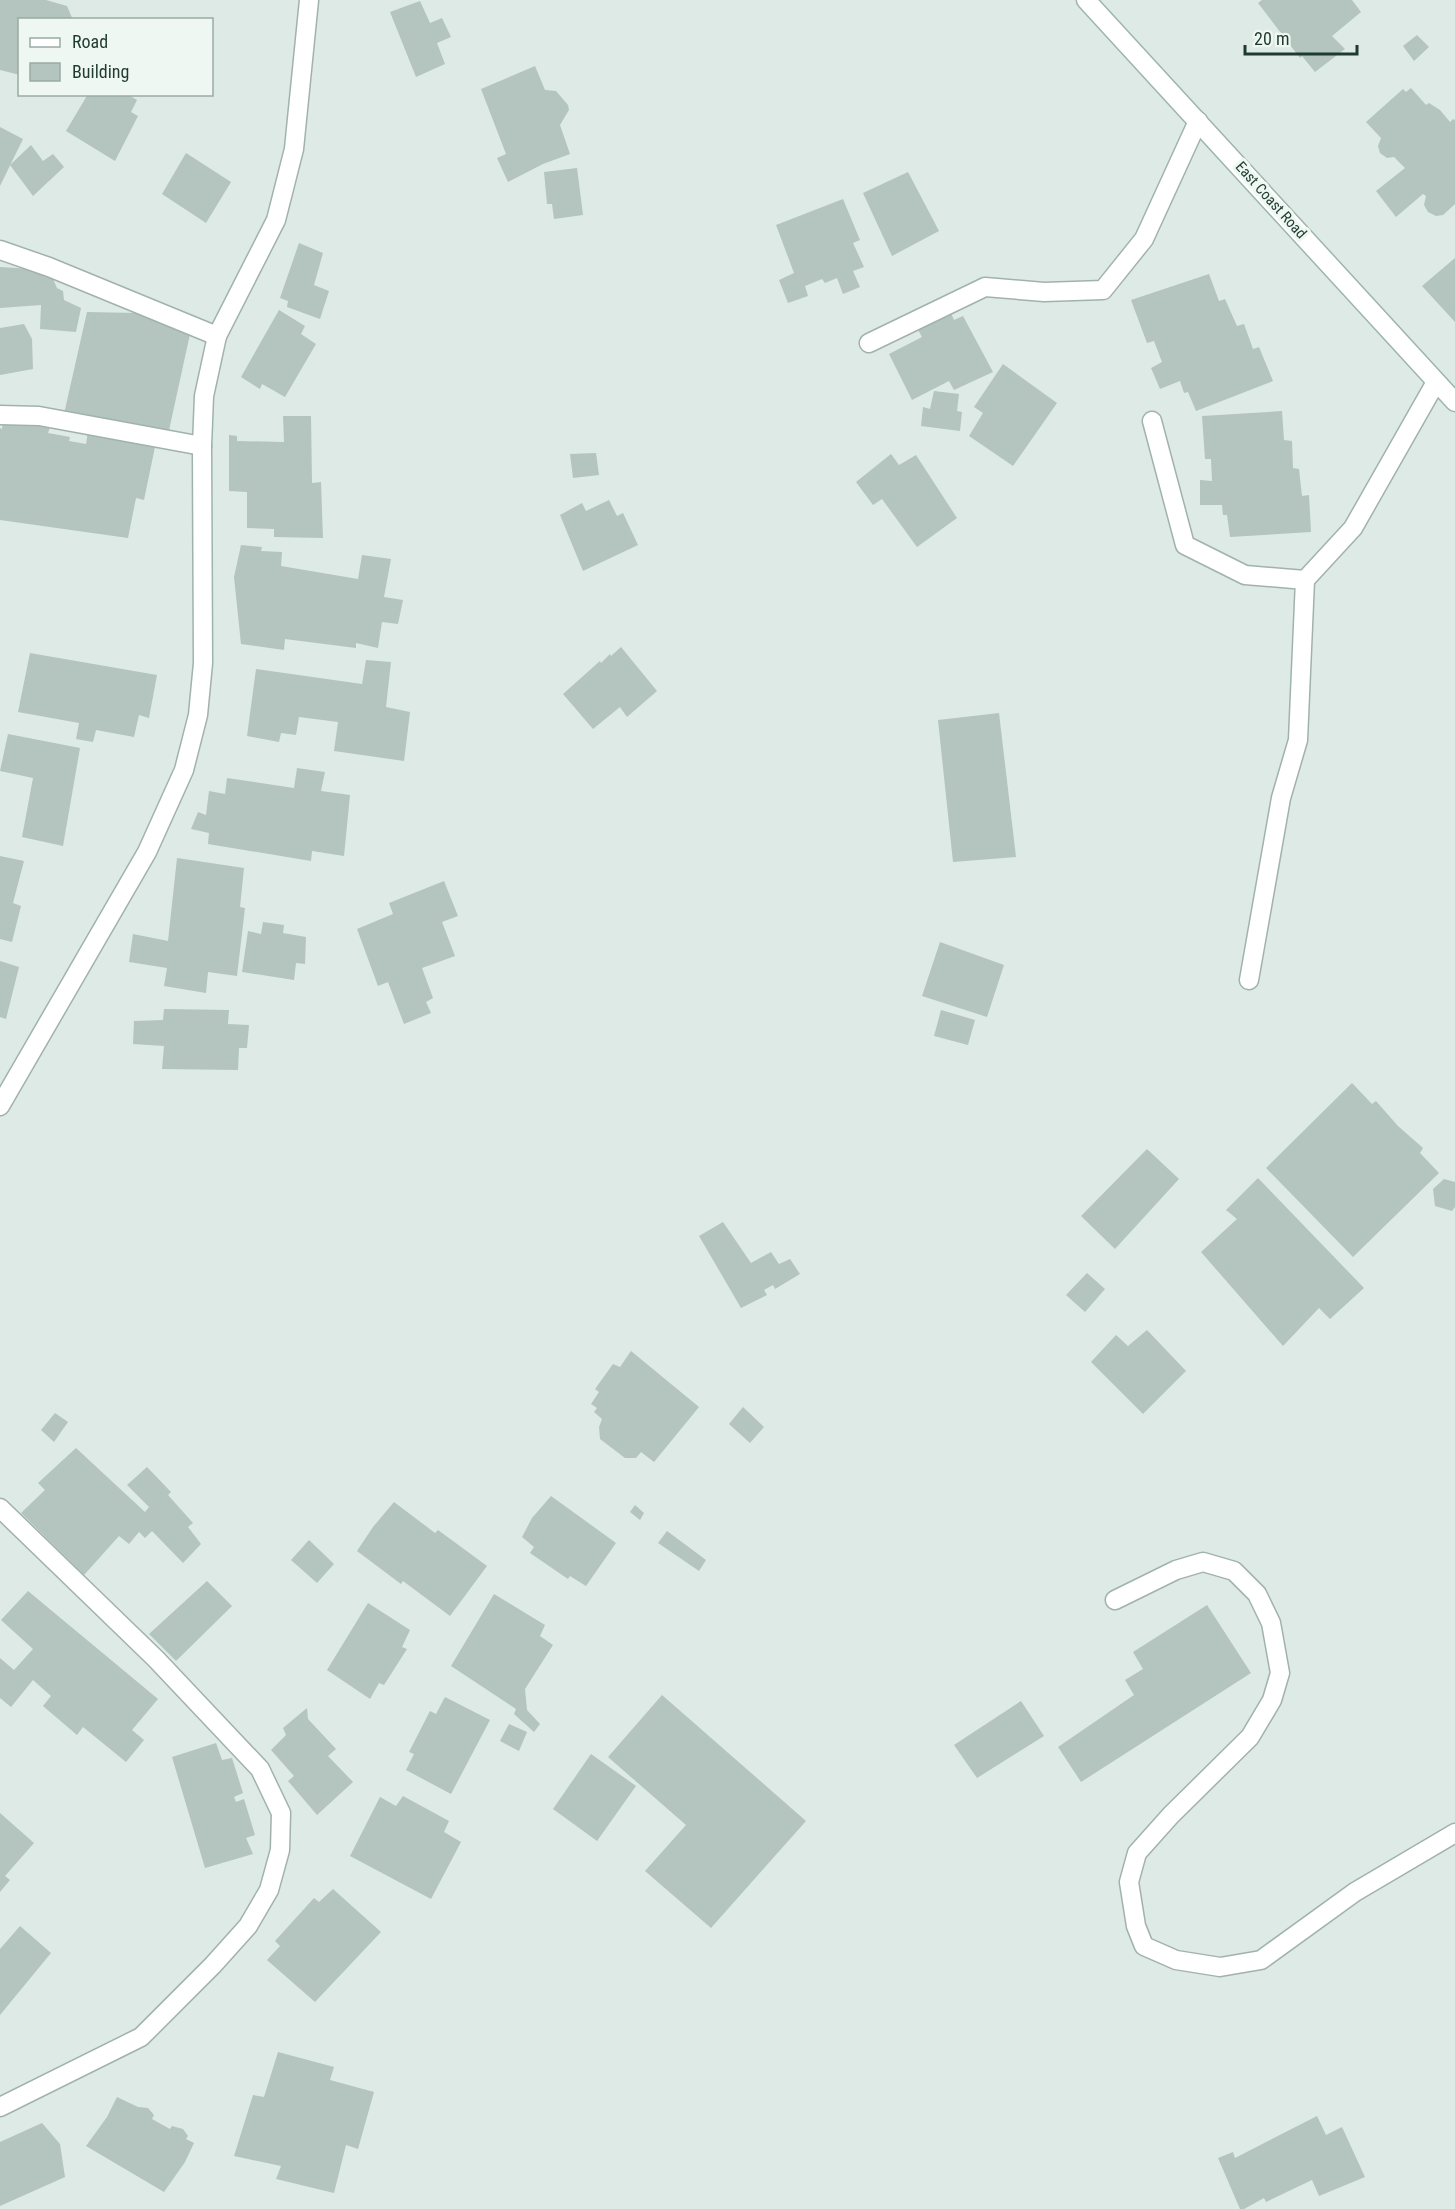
<svg xmlns="http://www.w3.org/2000/svg" width="1455" height="2209" font-family="'Roboto Condensed',sans-serif">
<style>
.building{fill:#b3c5be}
.lines{fill:none;stroke-linecap:round;stroke-linejoin:round}
.service-casing{stroke:#a1b2ac;stroke-width:21}
.minor-casing{stroke:#a1b2ac;stroke-width:21}
.secondary-casing{stroke:#9db6ad;stroke-width:21}
.service{stroke:#fff;stroke-width:18}
.minor{stroke:#fff;stroke-width:18}
.secondary{stroke:#fff;stroke-width:18}
.labels{text-anchor:middle;stroke-width:6;stroke-linejoin:round;paint-order:stroke}
.street-label{font-size:15px;fill:#1f3a33;stroke:#eef7f2}
</style>
<rect width="100%" height="100%" fill="#deeae5"/>
<g class="building">
<polygon points="0,0 46,0 67,6 73,20 20,20 20,75 0,70"/>
<polygon points="1262,0 1352,0 1361,12 1332,36 1345,49 1315,72 1302,56 1300,58 1258,3"/>
<polygon points="420,1 430,23 442,18 451,37 437,43 445,64 416,77 390,12"/>
<polygon points="1417,35 1429,47 1414,61 1403,46"/>
<polygon points="535,66 545,90 556,91 568,105 569,110 560,125 570,154 543,164 508,182 497,158 506,154 481,89"/>
<polygon points="1411,88 1426,105 1429,103 1440,110 1450,122 1453,119 1455,120 1455,204 1443,215 1436,216 1428,212 1424,205 1426,196 1423,194 1396,217 1376,191 1405,168 1394,157 1387,158 1380,153 1378,146 1381,138 1366,122 1403,89 1406,92"/>
<polygon points="88,94 105,96 106,94 127,94 137,100 131,112 138,116 115,161 66,131"/>
<polygon points="0,127 23,139 0,186"/>
<polygon points="31,145 43,161 53,154 64,167 33,196 10,165"/>
<polygon points="186,153 231,182 206,223 162,194"/>
<polygon points="577,168 583,215 554,219 552,204 547,204 544,172"/>
<polygon points="908,172 939,231 892,256 863,193"/>
<polygon points="843,199 860,240 853,243 864,267 853,271 860,287 843,294 837,278 825,283 822,279 805,286 808,296 788,303 779,280 794,273 776,225"/>
<polygon points="299,243 323,253 314,285 329,291 320,319 287,307 288,301 280,298"/>
<polygon points="1455,258 1455,322 1422,286"/>
<polygon points="0,267 49,270 57,288 63,291 64,300 81,308 76,332 40,329 41,305 0,308"/>
<polygon points="1209,274 1219,301 1225,299 1237,326 1244,324 1253,349 1259,347 1273,381 1196,411 1188,392 1184,393 1180,381 1160,389 1151,368 1162,362 1154,341 1147,343 1131,300"/>
<polygon points="279,310 305,326 301,334 316,344 285,397 262,384 260,389 241,377"/>
<polygon points="950,311 954,320 963,316 993,372 954,390 949,381 912,400 889,354 922,337 917,328"/>
<polygon points="87,312 138,313 190,334 168,435 64,414"/>
<polygon points="24,324 32,339 33,369 0,375 0,328"/>
<polygon points="1003,364 1057,403 1013,466 969,436 983,413 974,407"/>
<polygon points="934,391 959,394 957,411 962,412 960,431 921,426 923,407 930,409"/>
<polygon points="1282,411 1284,440 1292,441 1293,468 1299,469 1302,496 1309,495 1311,532 1230,537 1227,515 1223,515 1222,505 1200,505 1200,480 1212,481 1211,459 1205,459 1202,416"/>
<polygon points="283,416 311,416 312,483 321,482 323,538 274,537 274,529 247,528 247,492 229,491 229,435 237,436 237,441 284,442"/>
<polygon points="3,420 50,427 48,433 70,437 69,441 86,444 88,431 156,442 144,500 136,498 128,538 0,520 0,428 2,429"/>
<polygon points="596,453 599,475 573,478 570,454"/>
<polygon points="891,454 899,465 916,455 957,518 917,547 882,499 873,505 856,482"/>
<polygon points="609,500 617,516 623,513 638,545 583,571 560,515 582,503 586,511"/>
<polygon points="241,545 262,547 261,551 282,552 281,566 358,579 362,555 391,559 384,597 403,600 398,624 382,622 378,648 356,643 356,648 285,639 284,650 241,644 234,577"/>
<polygon points="621,647 657,691 627,717 620,707 593,729 563,694 600,661 601,663 610,654 611,656"/>
<polygon points="30,653 157,675 149,718 139,715 134,737 96,730 93,742 76,739 79,723 18,712"/>
<polygon points="366,660 391,662 386,707 410,712 404,761 334,751 338,722 299,717 296,735 281,733 279,742 247,736 256,669 362,684"/>
<polygon points="999,713 1016,857 953,862 938,720"/>
<polygon points="8,734 80,748 63,846 22,837 33,778 0,771"/>
<polygon points="297,768 325,772 321,791 350,795 344,856 312,851 311,861 208,844 209,833 191,829 198,812 206,815 209,791 225,794 227,778 294,788"/>
<polygon points="0,856 24,861 13,903 21,906 12,942 0,939"/>
<polygon points="177,858 244,868 240,907 245,908 237,976 208,972 206,993 164,986 167,968 129,962 133,934 168,941"/>
<polygon points="444,881 458,916 442,922 455,956 422,968 433,998 426,1002 431,1013 404,1024 388,982 378,986 357,929 393,914 389,903"/>
<polygon points="263,922 284,925 283,933 306,937 305,964 296,963 294,980 242,972 248,931 261,934"/>
<polygon points="940,942 1004,965 987,1017 922,996"/>
<polygon points="0,961 19,967 6,1019 0,1017"/>
<polygon points="164,1009 229,1010 228,1024 249,1025 247,1048 239,1048 238,1070 162,1069 164,1046 133,1044 134,1021 163,1020"/>
<polygon points="941,1010 975,1020 968,1045 934,1036"/>
<polygon points="1352,1083 1372,1104 1376,1101 1398,1126 1423,1148 1420,1153 1439,1173 1353,1257 1266,1168"/>
<polygon points="1147,1149 1179,1179 1115,1249 1081,1216"/>
<polygon points="1258,1178 1364,1288 1330,1319 1319,1308 1283,1346 1201,1252 1237,1219 1226,1210"/>
<polygon points="1444,1179 1455,1182 1455,1207 1452,1211 1435,1206 1433,1189"/>
<polygon points="723,1222 751,1263 771,1252 779,1264 790,1259 800,1274 775,1289 773,1285 764,1290 767,1295 741,1308 699,1236"/>
<polygon points="1087,1273 1105,1289 1085,1312 1066,1295"/>
<polygon points="1147,1330 1186,1371 1143,1414 1091,1362 1116,1335 1128,1346"/>
<polygon points="631,1351 699,1407 654,1462 641,1452 636,1458 625,1458 600,1439 599,1427 602,1419 594,1412 597,1408 591,1404 599,1392 595,1389 613,1364 620,1367"/>
<polygon points="743,1407 764,1427 750,1443 729,1424"/>
<polygon points="55,1413 68,1422 54,1442 41,1430"/>
<polygon points="76,1448 145,1512 149,1507 127,1485 147,1467 171,1492 168,1495 193,1523 188,1527 201,1544 183,1563 152,1531 145,1538 139,1532 129,1544 119,1536 84,1575 21,1513 45,1490 38,1483"/>
<polygon points="551,1496 616,1543 586,1586 570,1576 568,1579 530,1553 534,1547 522,1537 532,1518"/>
<polygon points="394,1502 435,1533 438,1530 487,1566 450,1616 403,1581 401,1584 357,1551 373,1527"/>
<polygon points="635,1505 644,1513 640,1520 630,1512"/>
<polygon points="667,1531 706,1560 699,1571 658,1543"/>
<polygon points="309,1540 334,1564 317,1583 291,1560"/>
<polygon points="207,1581 232,1606 176,1661 149,1634"/>
<polygon points="28,1591 158,1699 132,1730 144,1740 126,1762 83,1727 77,1735 43,1706 51,1696 33,1680 11,1707 0,1698 0,1658 14,1670 33,1649 1,1620"/>
<polygon points="494,1594 545,1625 540,1636 553,1645 525,1689 527,1710 540,1724 534,1732 514,1714 516,1709 451,1666"/>
<polygon points="368,1603 410,1630 402,1647 407,1649 384,1685 379,1683 370,1699 327,1670"/>
<polygon points="1207,1605 1251,1673 1081,1782 1058,1747 1134,1695 1125,1680 1143,1669 1133,1652"/>
<polygon points="662,1695 806,1821 711,1928 645,1871 686,1825 608,1757"/>
<polygon points="445,1697 490,1720 451,1794 406,1770 414,1754 409,1752 430,1711 436,1714"/>
<polygon points="1021,1701 1044,1736 977,1778 954,1745"/>
<polygon points="307,1708 308,1719 336,1749 328,1756 353,1782 317,1815 288,1781 294,1776 271,1750 286,1735 283,1728"/>
<polygon points="509,1724 527,1732 519,1751 500,1741"/>
<polygon points="216,1743 222,1760 232,1758 243,1793 234,1797 236,1802 244,1799 255,1835 246,1838 253,1854 205,1868 172,1757"/>
<polygon points="591,1754 636,1786 597,1841 553,1809"/>
<polygon points="403,1796 449,1821 444,1832 461,1842 431,1899 350,1856 380,1797 396,1806"/>
<polygon points="0,1813 34,1843 5,1876 10,1880 0,1892"/>
<polygon points="333,1889 381,1932 315,2002 267,1960 280,1946 275,1941 314,1898 319,1902"/>
<polygon points="20,1926 51,1953 0,2015 0,1949"/>
<polygon points="278,2052 334,2067 330,2080 374,2092 358,2149 346,2145 334,2193 276,2179 281,2166 234,2156 253,2095 264,2097"/>
<polygon points="117,2097 138,2107 148,2108 154,2115 152,2119 170,2129 172,2126 183,2129 188,2136 186,2139 194,2143 185,2162 164,2192 86,2146 107,2117"/>
<polygon points="1317,2116 1326,2135 1342,2127 1365,2177 1319,2196 1312,2180 1266,2202 1264,2198 1244,2209 1240,2209 1218,2158 1233,2152 1235,2158"/>
<polygon points="42,2123 60,2144 65,2177 0,2206 0,2142"/>
</g>
<g class="lines">
<g class="service-casing">
<g id="service">
<polyline points="869,343 985,287 1044,292 1103,290 1144,239 1198,121"/>
<polyline points="1152,421 1185,545 1245,575 1305,580 1353,528 1436,382"/>
<polyline points="1249,980 1281,798 1298,740 1305,580"/>
<polyline points="1115,1600 1176,1570 1203,1562 1234,1571 1257,1594 1271,1623 1280,1673 1272,1700 1250,1737 1171,1815 1137,1853 1129,1882 1136,1926 1144,1946 1176,1960 1220,1967 1261,1960 1355,1892 1455,1833"/>
</g>
</g>
<g class="minor-casing">
<g id="minor">
<polyline points="0,250 49,267 217,336"/>
<polyline points="0,415 39,416 202,446"/>
<polyline points="0,1106 147,852 184,770 198,715 203,663 202,446 204,396 217,336 276,220 294,149 309,0"/>
<polyline points="0,1508 156,1659 260,1769 281,1813 280,1850 269,1890 248,1926 213,1965 141,2037 0,2107"/>
</g>
</g>
<g class="secondary-casing">
<polyline id="secondary" points="1086,0 1455,402"/>
</g>
<use href="#service" class="service"/>
<use href="#minor" class="minor"/>
<use href="#secondary" class="secondary"/>
</g>
<g class="labels">
<g class="street-label">
<text transform="translate(1271 200) rotate(48)" y="5">East Coast Road</text>
</g>
</g>
<rect x="18" y="18" width="195" height="78" fill="#eef7f2" stroke="#9baba6" stroke-width="1.5"/>
<rect x="30" y="38" width="30" height="9" fill="#ffffff" stroke="#9baba6" stroke-width="1.5"/>
<text x="72" y="48" font-size="18" fill="#1f3a33">Road</text>
<rect x="30" y="63" width="30" height="18" fill="#b3c5be" stroke="#9baba6" stroke-width="1.5"/>
<text x="72" y="78" font-size="18" fill="#1f3a33">Building</text>
<path d="M1245 45v9h112v-9" fill="none" stroke="#1f3a33" stroke-width="3"/>
<text x="1254" y="45" font-size="18" fill="#1f3a33" stroke="#eef7f2" stroke-width="4.5" paint-order="stroke">20 m</text>
</svg>
